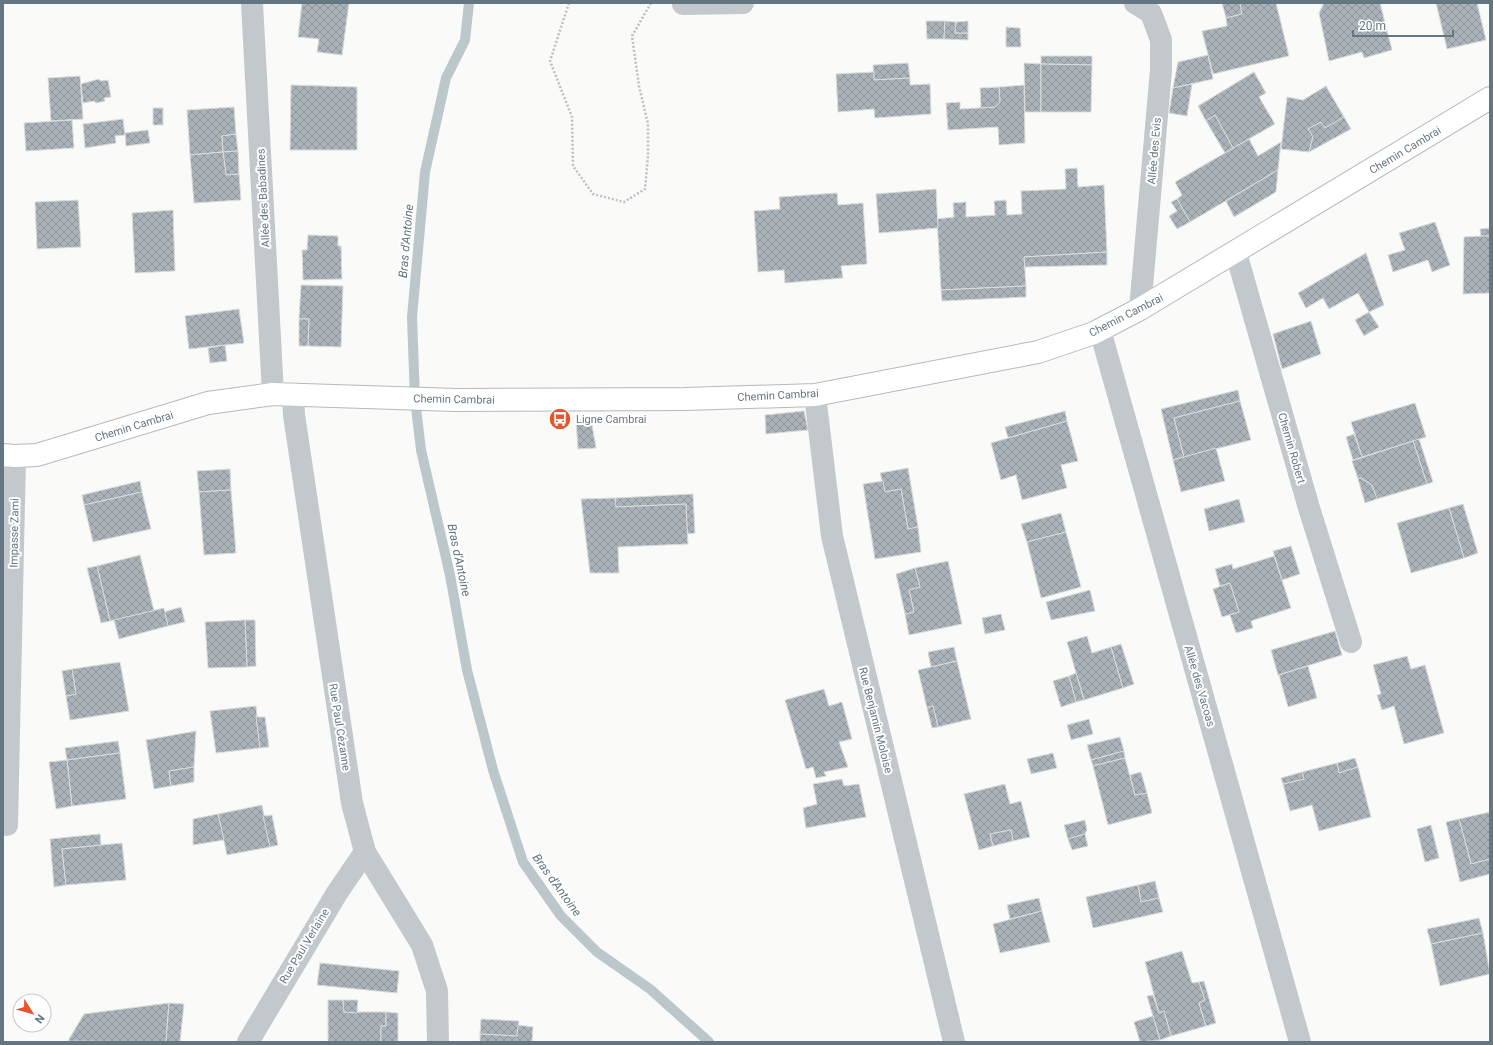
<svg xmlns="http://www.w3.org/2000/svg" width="1493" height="1045" font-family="Roboto,sans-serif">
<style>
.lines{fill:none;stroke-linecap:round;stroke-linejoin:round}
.stream{stroke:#bbc7cb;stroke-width:10}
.building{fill:url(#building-cross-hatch);stroke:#dcdcda}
.secondary-casing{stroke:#b3babf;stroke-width:24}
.path{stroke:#bbbfc2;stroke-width:2.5;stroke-dasharray:2 2;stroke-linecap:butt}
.street{stroke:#c3c8cc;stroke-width:22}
.secondary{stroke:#fff;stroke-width:22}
.labels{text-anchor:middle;stroke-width:4;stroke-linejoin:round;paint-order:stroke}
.street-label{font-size:11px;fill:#657683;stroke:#fff}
.poi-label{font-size:11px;fill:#657683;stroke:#fff;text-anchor:start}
.water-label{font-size:12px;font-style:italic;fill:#60757c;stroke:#fff}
</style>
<defs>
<pattern id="building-cross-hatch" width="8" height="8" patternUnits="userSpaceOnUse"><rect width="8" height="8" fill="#aab3b9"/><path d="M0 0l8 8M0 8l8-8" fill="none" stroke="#8e969c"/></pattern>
</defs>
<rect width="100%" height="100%" fill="#fafaf8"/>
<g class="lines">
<polyline class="stream" points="469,3 465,40 446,78 425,172 412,317 415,399 421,450 450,575 467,670 493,770 523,862 561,916 597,952 650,989 709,1042"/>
</g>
<g class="building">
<polygon points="302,3 349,3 342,55 317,52 319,39 298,37"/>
<polygon points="1222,3 1240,3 1242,14 1226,18"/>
<polygon points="1240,3 1276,3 1289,56 1213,74 1202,31 1227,26 1226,18 1242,14"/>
<polygon points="1324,3 1380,3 1392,50 1364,58 1362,52 1329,61 1319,13"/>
<polygon points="1436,3 1477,3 1486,40 1447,49"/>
<polygon points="926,21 945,21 944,39 927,39"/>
<polygon points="945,21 956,22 955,33 968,33 968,40 944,39"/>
<polygon points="968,21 968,33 955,33 956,22"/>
<polygon points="1006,27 1020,28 1021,47 1006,47"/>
<polygon points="1208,55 1213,79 1173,88 1178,62"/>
<polygon points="1041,56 1092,56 1092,65 1041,64"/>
<polygon points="908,63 910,78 874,80 873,65"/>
<polygon points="1024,63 1041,64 1041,112 1025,112"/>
<polygon points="1041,64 1092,65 1091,112 1041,112"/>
<polygon points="874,72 874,80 910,78 910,85 930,84 931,114 875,118 874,109 838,112 836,74"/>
<polygon points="1254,72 1266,93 1259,97 1275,124 1233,148 1215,115 1206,121 1198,106"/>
<polygon points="80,76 83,119 51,121 48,78"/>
<polygon points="99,79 101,81 108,80 111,97 104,98 105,101 96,103 94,101 83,103 81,84"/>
<polygon points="1192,84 1187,116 1169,113 1173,88"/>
<polygon points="291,85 357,87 357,150 290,150"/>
<polygon points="1024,85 1025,143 999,145 998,127 948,130 946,103 960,102 960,109 995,107 1000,101 999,87"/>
<polygon points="1326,86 1344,117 1325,128 1321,122 1308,129 1313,137 1309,152 1281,149 1287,97 1303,100"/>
<polygon points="999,87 1000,101 998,105 995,107 981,108 980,88"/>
<polygon points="234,107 236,134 222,136 223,152 190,155 187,110"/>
<rect x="153" y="108" width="10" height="17"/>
<polygon points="1215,115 1233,148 1225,153 1206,121"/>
<polygon points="1344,117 1351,129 1309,152 1313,137 1308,129 1321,122 1325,128"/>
<polygon points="123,119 125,135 115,136 116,143 85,148 83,124"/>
<polygon points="72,120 74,148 26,151 24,123"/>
<polygon points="148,130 150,143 126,146 125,133"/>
<polygon points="236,134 238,151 223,152 222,136"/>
<polygon points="1249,139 1258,156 1281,142 1278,170 1190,222 1177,199 1182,195 1175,182"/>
<polygon points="238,151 239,174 226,175 223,152"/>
<polygon points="223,152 226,175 239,174 241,200 194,203 190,155"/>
<polygon points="1077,168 1078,187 1104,185 1107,252 1024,257 1026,286 941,290 937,219 954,217 953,203 966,202 966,217 995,215 994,201 1006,200 1007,215 1022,214 1021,191 1066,189 1065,169"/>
<polygon points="1278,170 1276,192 1234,217 1226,201"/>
<polygon points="936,189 938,228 879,233 876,194"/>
<polygon points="837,193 838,205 863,203 867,264 841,266 843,278 785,283 784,270 758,272 754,211 780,209 779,197"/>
<polygon points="1177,199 1190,222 1177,229 1169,216 1177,211 1171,202"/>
<polygon points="78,200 81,247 37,249 35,202"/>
<polygon points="173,210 175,271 135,273 132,213"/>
<polygon points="1435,222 1450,265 1432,272 1428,260 1393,272 1388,255 1405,250 1399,233"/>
<polygon points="1490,228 1490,236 1481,236 1480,229"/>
<polygon points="308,235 338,236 338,246 341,246 342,279 303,280 302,250 307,250"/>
<polygon points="1481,236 1490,236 1490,293 1463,294 1464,237"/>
<polygon points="1107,252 1107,265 1025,267 1024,257"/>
<polygon points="1366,253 1384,305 1369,312 1358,293 1329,309 1323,298 1306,308 1298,293"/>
<polygon points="301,285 343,286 341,347 308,346 309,319 299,319"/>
<polygon points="1026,286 1026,297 942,301 941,290"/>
<polygon points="239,309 244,343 189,349 185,316"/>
<polygon points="1369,312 1379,327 1364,336 1355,320"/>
<polygon points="299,319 309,319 308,346 299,346"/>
<polygon points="1311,321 1321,354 1282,369 1273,334"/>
<polygon points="225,345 227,361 210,363 208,348"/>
<polygon points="1238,390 1240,401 1174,418 1184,457 1173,460 1161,409"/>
<polygon points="1240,401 1251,440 1184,457 1174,418"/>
<polygon points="1415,403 1426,437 1362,457 1351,422"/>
<polygon points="804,411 808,430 766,434 765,415"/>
<polygon points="1065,411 1067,421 1008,438 1005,427"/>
<polygon points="591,419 596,448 578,449 576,420"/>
<polygon points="1067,421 1078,461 1061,465 1067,488 1022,500 1016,475 1001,480 991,443"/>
<polygon points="1354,434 1362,457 1353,460 1346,437"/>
<polygon points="1419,439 1433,482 1427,484 1413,441"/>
<polygon points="1413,441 1427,484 1377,499 1372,485 1361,478 1358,479 1352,461"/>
<polygon points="1216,448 1225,481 1181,492 1173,460"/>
<polygon points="908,468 918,527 908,529 901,489 885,492 880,473"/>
<polygon points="230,469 231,490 199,492 197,471"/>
<polygon points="1361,478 1372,485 1377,499 1365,503 1358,479"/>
<polygon points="140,481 142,492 84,505 82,495"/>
<polygon points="883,481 885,492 901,489 908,529 918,527 921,552 875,559 863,484"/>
<polygon points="231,490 236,553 204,555 199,492"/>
<polygon points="142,492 151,529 93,542 84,505"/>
<polygon points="693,494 695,533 687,534 686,504 616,507 615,498"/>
<polygon points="615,498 616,507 686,504 688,544 618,547 619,573 590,573 581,499"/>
<polygon points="1239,499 1245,522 1209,531 1204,509"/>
<polygon points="1463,504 1478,553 1464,558 1449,508"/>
<polygon points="1449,508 1464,558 1411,573 1397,523"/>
<polygon points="1061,513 1066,532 1027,542 1021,524"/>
<polygon points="1066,532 1081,587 1041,598 1027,542"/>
<polygon points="1291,546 1300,574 1282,580 1273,551"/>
<polygon points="140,555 154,611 110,621 97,566"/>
<polygon points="1274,556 1291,608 1251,621 1253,628 1236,633 1230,615 1239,612 1230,583 1220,586 1215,569 1232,564 1233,569"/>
<polygon points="948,561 962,624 909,635 905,614 914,612 909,590 920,587 915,568"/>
<polygon points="97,566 110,621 101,623 87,568"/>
<polygon points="915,568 920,587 909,590 914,612 905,614 896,574"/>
<polygon points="1230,583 1239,612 1222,617 1213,589"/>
<polygon points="1090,590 1095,611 1051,620 1046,602"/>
<polygon points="181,607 185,622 168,626 164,612"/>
<polygon points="164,608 168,626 119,639 114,620"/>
<polygon points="1001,614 1005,630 985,634 982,618"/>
<polygon points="245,620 255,620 256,666 247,667"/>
<polygon points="245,620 247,667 208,668 205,622"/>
<polygon points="1335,631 1342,655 1278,675 1271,650"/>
<polygon points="1087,636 1092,653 1111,647 1123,688 1084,700 1067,642"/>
<polygon points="1121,644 1134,684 1123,688 1111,647"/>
<polygon points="954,647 957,661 931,667 928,652"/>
<polygon points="1407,656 1411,669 1425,665 1444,733 1404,744 1394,706 1382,710 1377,695 1381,694 1373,665"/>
<polygon points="957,661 971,719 938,727 933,706 927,708 918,670"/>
<polygon points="120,662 129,711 70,720 66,696 76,694 72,669"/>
<polygon points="1308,666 1317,698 1288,707 1279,675"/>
<polygon points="72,669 76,694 66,696 62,671"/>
<polygon points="1076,673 1084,700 1076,702 1069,676"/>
<polygon points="1069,676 1076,702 1061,707 1053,681"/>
<polygon points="824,689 829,706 842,702 852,739 839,742 848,767 824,772 826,776 816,778 813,767 806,769 785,700"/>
<polygon points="256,706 260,748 216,753 210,711"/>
<polygon points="933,706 938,727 932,728 927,708"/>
<polygon points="256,717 265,717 269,747 260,748"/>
<polygon points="1089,719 1093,734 1071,740 1067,725"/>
<polygon points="196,731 194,767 169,771 171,786 154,789 146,740"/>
<polygon points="1120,737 1124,751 1091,760 1087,745"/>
<polygon points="118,741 120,753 67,760 65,748"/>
<polygon points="1124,751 1125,758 1093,766 1091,760"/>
<polygon points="120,753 126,799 72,806 67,760"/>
<polygon points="1053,753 1057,768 1031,774 1027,759"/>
<polygon points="1125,758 1135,795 1147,793 1152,813 1108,825 1093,766"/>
<polygon points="1355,758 1358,767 1339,773 1337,763"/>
<polygon points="67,760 72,806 56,809 49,762"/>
<polygon points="1337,763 1339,773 1358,767 1371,817 1319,831 1312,805 1290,811 1283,784 1304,779 1302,772"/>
<polygon points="194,767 194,782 171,786 169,771"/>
<polygon points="1141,772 1147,793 1135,795 1130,775"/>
<polygon points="1302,772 1304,779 1283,784 1281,778"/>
<polygon points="842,779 844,786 859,784 866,817 806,828 803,808 817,804 813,784"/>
<polygon points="1005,784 1010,804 1021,801 1030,837 1013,841 1011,830 990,834 993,846 979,850 964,794"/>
<polygon points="262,805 270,847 227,855 218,814"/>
<polygon points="1490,812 1490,859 1471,864 1459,819"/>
<polygon points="218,814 224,840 193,845 193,819"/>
<polygon points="272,815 278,845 270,847 263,816"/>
<polygon points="1459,819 1471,864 1490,859 1490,874 1460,882 1446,822"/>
<polygon points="1085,820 1087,830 1085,834 1068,839 1064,825"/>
<polygon points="1431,825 1439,858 1425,862 1417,829"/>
<polygon points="1011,830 1013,841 993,846 990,834"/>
<polygon points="100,834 101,845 62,849 66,885 54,887 50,839"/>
<polygon points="1085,834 1088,846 1072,850 1068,839"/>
<polygon points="122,843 126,880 66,885 62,849"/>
<polygon points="1155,881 1159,898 1141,902 1138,885"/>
<polygon points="1138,885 1141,902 1159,898 1163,912 1093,928 1086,897"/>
<polygon points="1039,898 1042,911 1010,919 1007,905"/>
<polygon points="1042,911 1050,942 1000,953 993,924"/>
<polygon points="1479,918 1483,933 1431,944 1427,929"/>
<polygon points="1483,933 1490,974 1440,986 1431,944"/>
<polygon points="1182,951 1192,983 1199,982 1205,1000 1199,1003 1206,1026 1171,1036 1164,1011 1159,1013 1145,962"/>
<polygon points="320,963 399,971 397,993 317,985"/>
<polygon points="1204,981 1216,1023 1206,1026 1199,1003 1205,1000 1199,982"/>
<polygon points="1153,995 1159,1013 1164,1011 1171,1036 1160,1040 1147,996"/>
<polygon points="328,1000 343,1000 344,1012 386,1012 386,1026 381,1026 381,1042 328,1042"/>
<polygon points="343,1000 358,1000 357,1013 344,1012"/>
<polygon points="169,1003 166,1042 68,1041 84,1014"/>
<polygon points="169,1003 184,1004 180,1042 166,1042"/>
<polygon points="386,1012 398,1013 398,1042 381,1042 381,1026 386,1026"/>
<polygon points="1153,1016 1160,1040 1140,1042 1134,1022"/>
<polygon points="481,1019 519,1021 517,1036 480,1034"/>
<polygon points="518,1025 533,1027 532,1042 480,1042 480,1034 517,1036"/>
</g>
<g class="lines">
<g class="secondary-casing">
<polyline id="secondary" points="3,455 15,456 37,455 208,403 273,394 456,400 685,399 815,395 1038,352 1094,333 1140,309 1490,98"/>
</g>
<polyline class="path" points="569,3 550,61 572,117 573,166 593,194 624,202 645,189 648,156 648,124 639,86 632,36 651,3"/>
<g class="street">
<polyline points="252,3 273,394"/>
<polyline points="1135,3 1151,13 1161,40 1161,70 1140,309"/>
<polyline points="683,4 743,3"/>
<polyline points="1236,253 1309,508 1351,642"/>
<polyline points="1100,330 1300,1042"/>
<polyline points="293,394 294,415 352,803 365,852 422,945 437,991 438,1042"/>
<polyline points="815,395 832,536 954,1042"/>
<polyline points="7,825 15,456"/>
<polyline points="248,1042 337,893 365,852"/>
</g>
<use href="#secondary" class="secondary"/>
</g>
<defs>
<g id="bus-disc" transform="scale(1.15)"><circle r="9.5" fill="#e4572e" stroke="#fff"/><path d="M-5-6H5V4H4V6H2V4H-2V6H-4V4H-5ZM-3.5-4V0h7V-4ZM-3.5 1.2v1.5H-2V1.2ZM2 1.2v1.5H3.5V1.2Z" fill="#fff"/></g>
</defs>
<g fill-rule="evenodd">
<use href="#bus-disc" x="560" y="419"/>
</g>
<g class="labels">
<g class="street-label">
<text transform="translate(1405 150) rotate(-31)" y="4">Chemin Cambrai</text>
<text transform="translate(1154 151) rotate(-85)" y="4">Allée des Evis</text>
<text transform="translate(263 198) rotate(-93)" y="4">Allée des Babadines</text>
<text transform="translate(1126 315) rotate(-27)" y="4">Chemin Cambrai</text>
<text transform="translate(778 395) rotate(-3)" y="4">Chemin Cambrai</text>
<text transform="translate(454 399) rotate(1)" y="4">Chemin Cambrai</text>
<text transform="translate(134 426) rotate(-17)" y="4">Chemin Cambrai</text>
<text transform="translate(1292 448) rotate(74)" y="4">Chemin Robert</text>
<text transform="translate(14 533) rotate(-89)" y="4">Impasse Zami</text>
<text transform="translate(1200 686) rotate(74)" y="4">Allée des Vacoas</text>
<text transform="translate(876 720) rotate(76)" y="4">Rue Benjamin Moloise</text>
<text transform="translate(340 727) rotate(81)" y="4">Rue Paul Cézanne</text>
<text transform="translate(304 946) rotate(-59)" y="4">Rue Paul Verlaine</text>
</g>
<g class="poi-label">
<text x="576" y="423">Ligne Cambrai</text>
</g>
<g class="water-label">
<text transform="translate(406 241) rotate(-85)" y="4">Bras d'Antoine</text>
<text transform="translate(459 560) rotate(78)" y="4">Bras d'Antoine</text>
<text transform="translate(557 885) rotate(54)" y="4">Bras d'Antoine</text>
</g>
</g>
<rect width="1493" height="1045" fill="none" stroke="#657683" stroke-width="8"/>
<g transform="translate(32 1013) rotate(127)"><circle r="19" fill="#ffffff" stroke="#c1c8cd"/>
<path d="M0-3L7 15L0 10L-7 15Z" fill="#e4572e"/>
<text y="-6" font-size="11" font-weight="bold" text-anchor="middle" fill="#657683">N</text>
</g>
<path d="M1353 30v6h100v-6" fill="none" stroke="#657683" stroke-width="2"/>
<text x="1359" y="30" font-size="12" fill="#657683" stroke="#ffffff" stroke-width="3" paint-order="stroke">20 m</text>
</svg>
